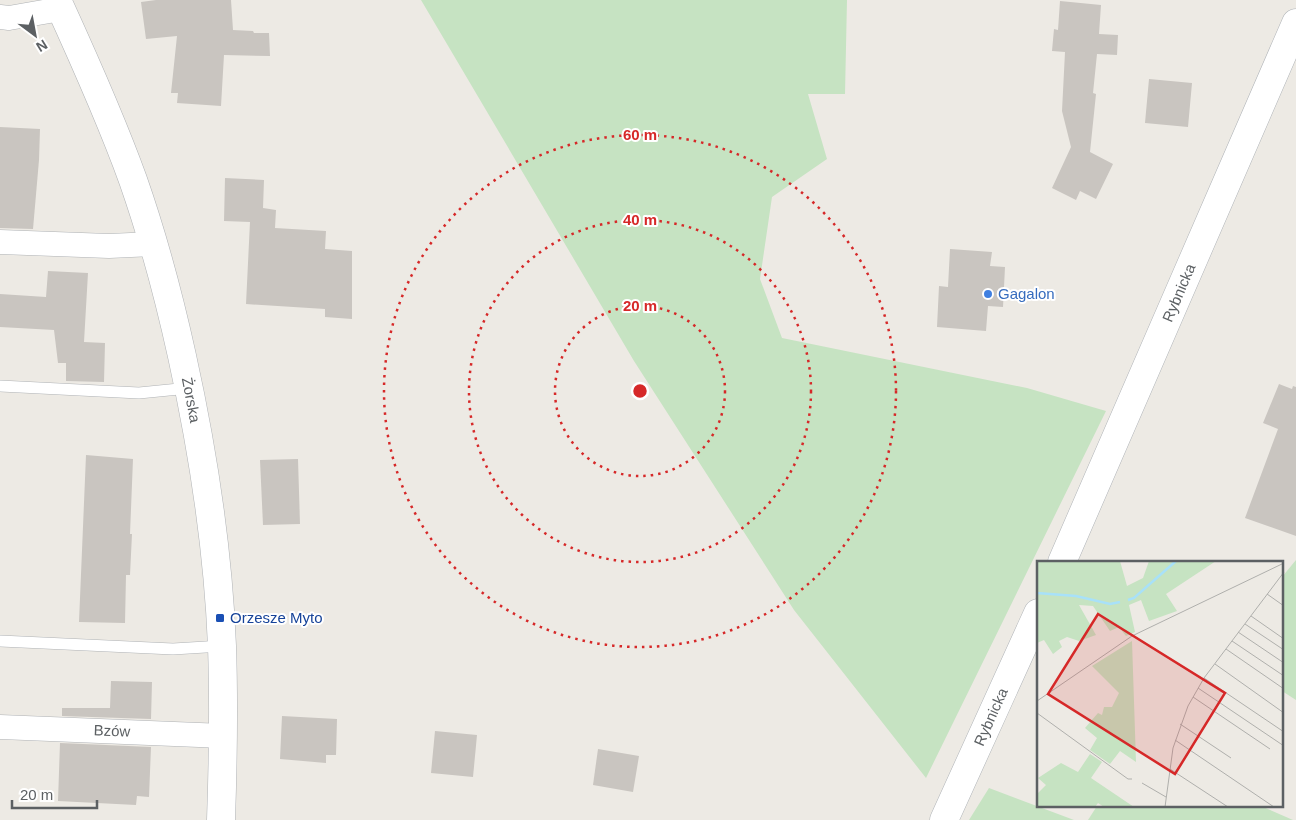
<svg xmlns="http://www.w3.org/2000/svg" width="1296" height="820" font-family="Helvetica,sans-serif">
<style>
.green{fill:#c6e3c2}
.building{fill:#c9c5c0}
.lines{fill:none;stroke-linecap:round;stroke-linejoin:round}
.service-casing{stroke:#afb2b5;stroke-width:12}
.minor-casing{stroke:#afb2b5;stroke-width:25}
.tertiary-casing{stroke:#afb2b5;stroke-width:29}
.secondary-casing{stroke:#b0b4b8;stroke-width:29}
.service{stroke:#fff;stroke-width:11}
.minor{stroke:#fff;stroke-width:24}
.tertiary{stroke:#fff;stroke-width:28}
.secondary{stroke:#fff;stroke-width:28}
.ring{fill:none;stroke:#d62828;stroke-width:2.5;stroke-dasharray:2.5 5}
.shop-dot{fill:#3f7fe0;stroke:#fff;stroke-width:2}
.transit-dot{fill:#1a4fb4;stroke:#fff;stroke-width:2}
.labels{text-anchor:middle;stroke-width:4;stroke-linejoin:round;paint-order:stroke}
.street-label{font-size:15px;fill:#5c6063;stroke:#fff}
.shop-label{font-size:15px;fill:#366cbe;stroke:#fff;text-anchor:start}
.transit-label{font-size:15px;fill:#164399;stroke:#fff;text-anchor:start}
.inset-river{fill:none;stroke:#a8e1f9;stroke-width:2.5}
.inset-road{fill:none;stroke:#afafac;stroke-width:1}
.view{fill:#d62828;fill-opacity:0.15;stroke:#d62828;stroke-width:2.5}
.inset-edge{fill:none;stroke:#5c6063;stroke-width:2.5}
.centre{fill:#d62828;stroke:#fff;stroke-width:2.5}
.ring-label{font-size:15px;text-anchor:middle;font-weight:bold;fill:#d62828;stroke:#fff;stroke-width:4;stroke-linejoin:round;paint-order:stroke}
</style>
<rect width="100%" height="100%" fill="#edeae4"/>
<g class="green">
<polygon points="421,0 847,0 845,94 808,94 827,159 772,197 760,279 782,338 1027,388 1106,411 926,778 794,610 634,361"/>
<polygon points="1296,560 1296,700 1282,691 1282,577"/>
<polygon points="989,788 1074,820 969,820"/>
<polygon points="1097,806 1261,806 1293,820 1088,820"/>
</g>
<g class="building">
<polygon points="156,0 231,0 233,30 253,31 254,33 269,33 270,56 224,55 221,106 177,103 178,93 171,93 177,36 146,39 141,2"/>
<polygon points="1060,1 1101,5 1099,34 1118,35 1117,55 1097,54 1093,93 1096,94 1090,152 1113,164 1096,199 1080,191 1076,200 1052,188 1071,147 1062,111 1065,52 1052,51 1054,29 1058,30"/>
<polygon points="1149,79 1192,83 1188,127 1145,123"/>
<polygon points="0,127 40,129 39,160 33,229 0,228"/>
<polygon points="225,178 264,180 263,208 276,210 275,228 326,231 325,249 352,251 352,319 325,317 325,309 246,304 250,222 224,221"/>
<polygon points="950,249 992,252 990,266 1005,267 1003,307 988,306 986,331 937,327 939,286 948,287"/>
<polygon points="48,271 88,273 84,342 105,343 104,382 66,381 66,363 58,363 54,330 0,327 0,294 46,297"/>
<polygon points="1279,384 1292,389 1293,386 1296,387 1296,536 1245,518 1278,429 1263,423"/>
<polygon points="86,455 133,459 130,534 132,534 130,575 126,575 125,623 79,622"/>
<polygon points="298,459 300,524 263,525 260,460"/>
<polygon points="111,681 152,682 151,719 62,716 62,708 110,708"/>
<polygon points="282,716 337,719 336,755 326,755 326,763 280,759"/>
<polygon points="435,731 477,735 473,777 431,773"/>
<polygon points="60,743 151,747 149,797 137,796 136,805 58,801"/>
<polygon points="598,749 639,756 633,792 593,785"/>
</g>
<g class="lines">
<g class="service-casing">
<g id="service">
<polyline points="0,386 139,393 189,388"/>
<polyline points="0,641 173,649 222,646"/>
</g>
</g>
<g class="minor-casing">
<g id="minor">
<polyline points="0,17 9,18 61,9"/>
<polyline points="0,242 109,246 153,244"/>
<polyline points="0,727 224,736"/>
</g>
</g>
<g class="tertiary-casing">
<path id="tertiary" d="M57,0C84,59 111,119 133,180C153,237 169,297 182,356C203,451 218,548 222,646C224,704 223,762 221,820"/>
</g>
<g class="secondary-casing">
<g id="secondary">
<polyline points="1062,562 1296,23"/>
<polyline points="944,820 1038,613"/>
</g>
</g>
<use href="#service" class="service"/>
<use href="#minor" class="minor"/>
<use href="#tertiary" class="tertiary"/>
<use href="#secondary" class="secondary"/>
</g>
<g class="ring">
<circle cx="640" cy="391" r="85"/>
<circle cx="640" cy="391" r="171"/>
<circle cx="640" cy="391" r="256"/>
</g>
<circle class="shop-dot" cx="988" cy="294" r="5"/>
<rect class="transit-dot" x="215" y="613" width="10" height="10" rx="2.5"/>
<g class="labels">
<g class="street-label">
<text transform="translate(1179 293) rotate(-67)" y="5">Rybnicka</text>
<text transform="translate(191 400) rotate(79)" y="5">Żorska</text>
<text transform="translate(991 717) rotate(-66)" y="5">Rybnicka</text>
<text transform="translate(112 731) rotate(2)" y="5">Bzów</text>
</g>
<g class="shop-label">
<text x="998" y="299">Gagalon</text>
</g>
<g class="transit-label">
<text x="230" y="623">Orzesze Myto</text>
</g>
</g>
<g transform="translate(1037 561)">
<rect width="246" height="246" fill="#edeae4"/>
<path d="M0,0H83L90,25L106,17L112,0H179L129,33L140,50L112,60L104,39L92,44L98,71L89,75L82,66L73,70L56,45L42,44L59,74L42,80L30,76L22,80L25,86L16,93L7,79L0,82ZM95,80L99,201L83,190L73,203L53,189L60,177L48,167L61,152L65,154L67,146H75L82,132L55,105ZM53,193L65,201L54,217L97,246H67L61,242L58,246H0V233L9,224L1,217L24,202L41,211Z" fill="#c6e3c2"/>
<path class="inset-river" d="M0,32L39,35L73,43L83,41M91,39L97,37L139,0"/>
<path class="inset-road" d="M230,33L247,45M214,55L247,78M208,63L247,89M201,71L247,102M195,80L247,115M189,88L247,128M178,103L247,152M167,117L247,171M161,127L247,185M156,136L233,188M0,140L95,75L247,2M0,152L91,218H95M143,163L194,197M138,179L237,246M133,208L191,246M105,222L129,236M128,246L136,187L151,145L167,117L247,11"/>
<path class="view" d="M61,53L188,132L138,213L11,133Z"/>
<rect width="246" height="246" class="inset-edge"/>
</g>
<circle cx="640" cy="391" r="8" class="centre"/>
<g class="ring-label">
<text x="640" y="140">60 m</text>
<text x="640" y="225">40 m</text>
<text x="640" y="311">20 m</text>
</g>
<g transform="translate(35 35) rotate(148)" stroke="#ffffff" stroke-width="4" paint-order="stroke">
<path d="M0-4L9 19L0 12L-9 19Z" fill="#5c6063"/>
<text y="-8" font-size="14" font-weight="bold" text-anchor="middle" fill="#5c6063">N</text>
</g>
<path d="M12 800v8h85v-8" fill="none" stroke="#5c6063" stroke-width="2.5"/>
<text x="20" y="800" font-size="15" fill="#5c6063" stroke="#ffffff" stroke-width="4" paint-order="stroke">20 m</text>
</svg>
